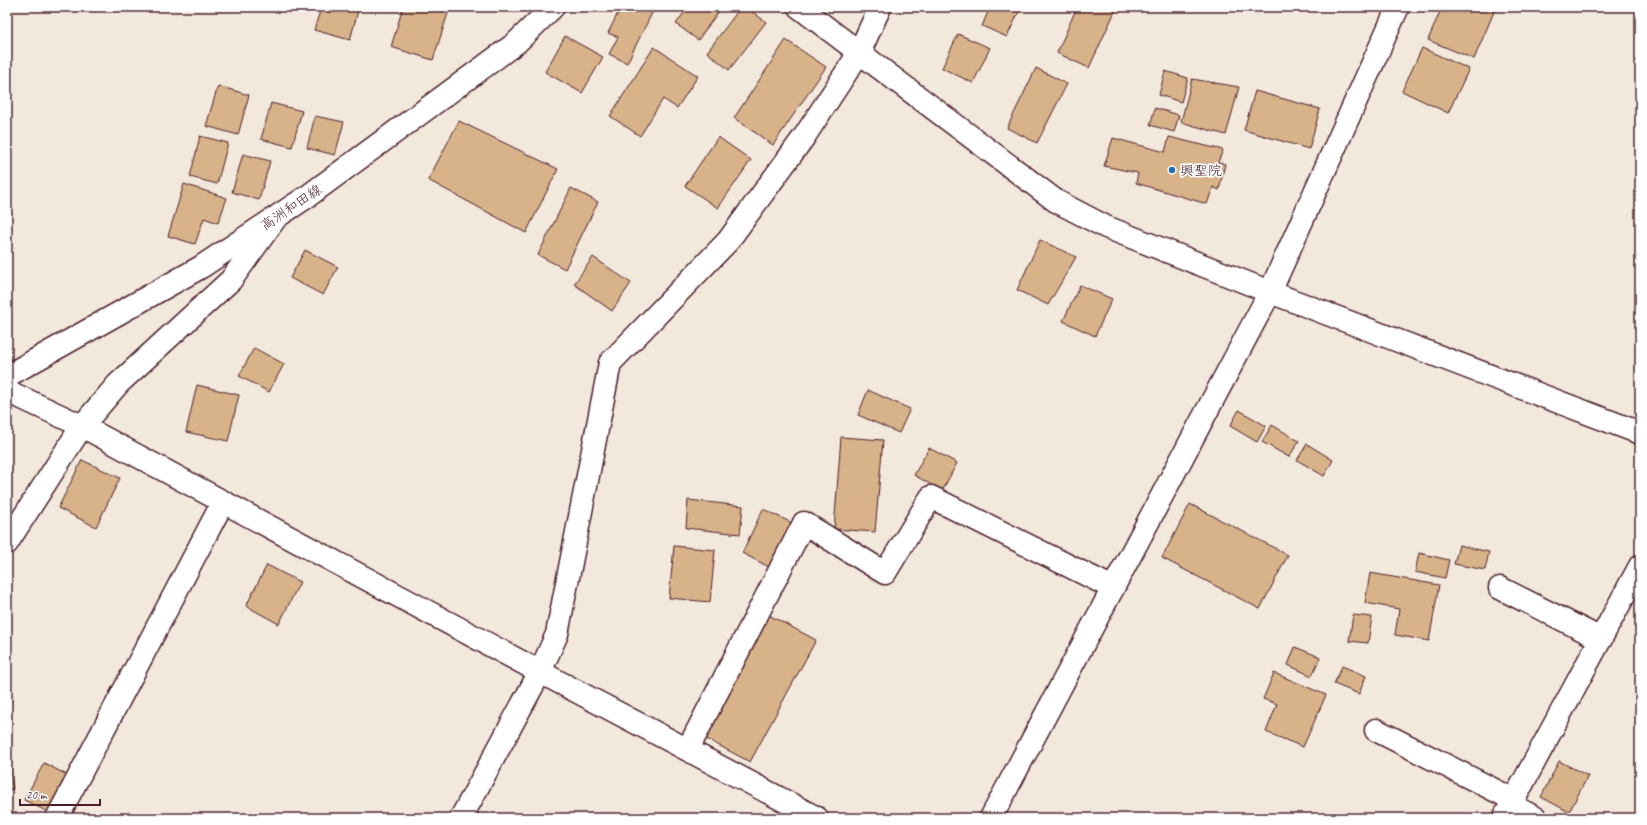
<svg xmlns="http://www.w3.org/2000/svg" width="1647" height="825" font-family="Caveat,'Klee One',sans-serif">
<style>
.building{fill:#d8b289;stroke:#4a1f2b}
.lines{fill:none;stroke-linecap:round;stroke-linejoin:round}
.minor-casing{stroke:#4a1f2b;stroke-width:25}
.major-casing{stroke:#4a1f2b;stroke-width:25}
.minor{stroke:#fff;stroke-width:22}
.major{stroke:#fff;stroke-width:22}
.poi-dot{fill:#1f6fb2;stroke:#fff;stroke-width:1.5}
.labels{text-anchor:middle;stroke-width:3.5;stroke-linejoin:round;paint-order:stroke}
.poi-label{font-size:14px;fill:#4a1f2b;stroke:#fff;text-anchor:start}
.street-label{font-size:14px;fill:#4a1f2b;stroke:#fff}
</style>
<rect width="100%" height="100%" fill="#f3e8dc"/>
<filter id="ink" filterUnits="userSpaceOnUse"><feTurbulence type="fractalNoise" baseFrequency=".025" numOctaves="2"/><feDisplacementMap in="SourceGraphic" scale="8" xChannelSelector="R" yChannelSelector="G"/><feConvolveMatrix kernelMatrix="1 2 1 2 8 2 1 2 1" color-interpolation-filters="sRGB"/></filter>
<g filter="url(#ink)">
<g class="building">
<polygon points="332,7 359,7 350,40 314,30 321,8 331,12"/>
<polygon points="403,7 450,7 433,60 391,47"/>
<polygon points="621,7 655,7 627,63 609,54 618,37 608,33"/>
<polygon points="688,7 719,7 721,8 698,40 676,24"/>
<polygon points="741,7 746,7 766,22 729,70 707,52"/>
<polygon points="990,7 1021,7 1007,37 982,26"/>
<polygon points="1077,7 1117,7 1089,68 1057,53"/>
<polygon points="1442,7 1496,7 1474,59 1428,40"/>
<polygon points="958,34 990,48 973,83 942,68"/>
<polygon points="565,36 603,57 582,93 545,72"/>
<polygon points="786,40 826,67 773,145 734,118"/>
<polygon points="654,47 698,76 677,108 663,99 640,136 610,116"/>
<polygon points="1422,48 1469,69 1448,113 1402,91"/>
<polygon points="1036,68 1067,84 1037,143 1007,128"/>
<polygon points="1165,71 1188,78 1181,102 1159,95"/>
<polygon points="1192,79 1239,87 1226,135 1181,122"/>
<polygon points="218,86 249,95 238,135 206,126"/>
<polygon points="1255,91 1320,109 1309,149 1244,130"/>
<polygon points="271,103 302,111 292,147 261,139"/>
<polygon points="1155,108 1179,115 1174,132 1150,125"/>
<polygon points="315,116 344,122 335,155 307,148"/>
<polygon points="459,121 558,169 526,233 428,180"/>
<polygon points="200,136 228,143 217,184 190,177"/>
<polygon points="718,137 751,160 718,208 685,186"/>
<polygon points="1169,137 1223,150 1218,162 1225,164 1219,190 1213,187 1207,204 1136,183 1138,173 1104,166 1113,138 1165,152"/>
<polygon points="243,154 270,161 259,200 232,192"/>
<polygon points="184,184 227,198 218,223 204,218 195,244 168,236"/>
<polygon points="571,188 598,202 565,269 538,255"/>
<polygon points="1040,240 1076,257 1048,305 1017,290"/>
<polygon points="305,250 338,267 323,295 290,278"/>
<polygon points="593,257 631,283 612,311 574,284"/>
<polygon points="1080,285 1112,299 1095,336 1063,321"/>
<polygon points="254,348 284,364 269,392 239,376"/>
<polygon points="197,385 239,395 228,441 186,432"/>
<polygon points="868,390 910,409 899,433 858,415"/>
<polygon points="1239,410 1266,426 1257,442 1230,426"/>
<polygon points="1272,425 1299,441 1289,457 1262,442"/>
<polygon points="841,437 883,440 875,532 834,529"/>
<polygon points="1307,444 1333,460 1324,476 1297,460"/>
<polygon points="929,448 957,463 942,491 914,475"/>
<polygon points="82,460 120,478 96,527 58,508"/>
<polygon points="688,500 743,506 740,534 686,528"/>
<polygon points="1190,504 1288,555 1260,609 1162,558"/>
<polygon points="763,509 794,524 773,569 742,553"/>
<polygon points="1459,545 1489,552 1485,570 1454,564"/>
<polygon points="674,546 715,550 710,602 669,598"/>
<polygon points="1419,553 1449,560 1445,578 1415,572"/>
<polygon points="267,565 300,582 279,624 246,606"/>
<polygon points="1370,573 1439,585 1429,641 1395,635 1399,609 1365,603"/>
<polygon points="767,614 816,640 750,762 701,736"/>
<polygon points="1353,615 1372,617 1368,643 1349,641"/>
<polygon points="1295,647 1320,657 1312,676 1288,665"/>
<polygon points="1342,666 1366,676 1359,694 1334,684"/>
<polygon points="1274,673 1326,695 1303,747 1266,732 1277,704 1263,699"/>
<polygon points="1559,761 1588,776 1569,812 1541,797"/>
<polygon points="7,763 9,763 13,789 7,790"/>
<polygon points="44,763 67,775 48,812 24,800"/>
</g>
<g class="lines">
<g class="minor-casing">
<g id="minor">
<polyline points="799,7 1056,201 1106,227 1270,292 1640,433"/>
<polyline points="7,391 82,426 540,672 817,818"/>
<polyline points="7,543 82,426 118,384 231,280 275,219"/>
<polyline points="1500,588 1601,639"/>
<polyline points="1376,730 1514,800"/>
<polyline points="688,749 804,523 885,573 931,497 1113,588"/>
<polyline points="1511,805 1536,818"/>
<polyline points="57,818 223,502"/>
<polyline points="461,818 540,672 557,634 610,363 728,241 804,137 859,53 880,7"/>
<polyline points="991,818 1270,292 1398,7"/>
<polyline points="1504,818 1640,566"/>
</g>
</g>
<g class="major-casing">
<polyline id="major" points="7,376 201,267 308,196 516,43 553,7"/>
</g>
<use href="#minor" class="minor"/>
<use href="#major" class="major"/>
</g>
</g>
<circle class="poi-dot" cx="1172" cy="170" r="4"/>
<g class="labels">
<g class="poi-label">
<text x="1180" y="175">興聖院</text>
</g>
<g class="street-label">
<text transform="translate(291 207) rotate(-34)" y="5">高洲和田線</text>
</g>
</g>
<rect width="1647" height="825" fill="none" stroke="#fff" stroke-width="24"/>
<rect x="12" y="12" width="1623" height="801" fill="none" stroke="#4a1f2b" stroke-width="1.5" filter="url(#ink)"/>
<path d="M20 799v6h80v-6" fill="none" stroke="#4a1f2b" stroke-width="2"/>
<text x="26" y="799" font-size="12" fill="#4a1f2b" stroke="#ffffff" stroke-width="3" paint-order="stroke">20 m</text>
</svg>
